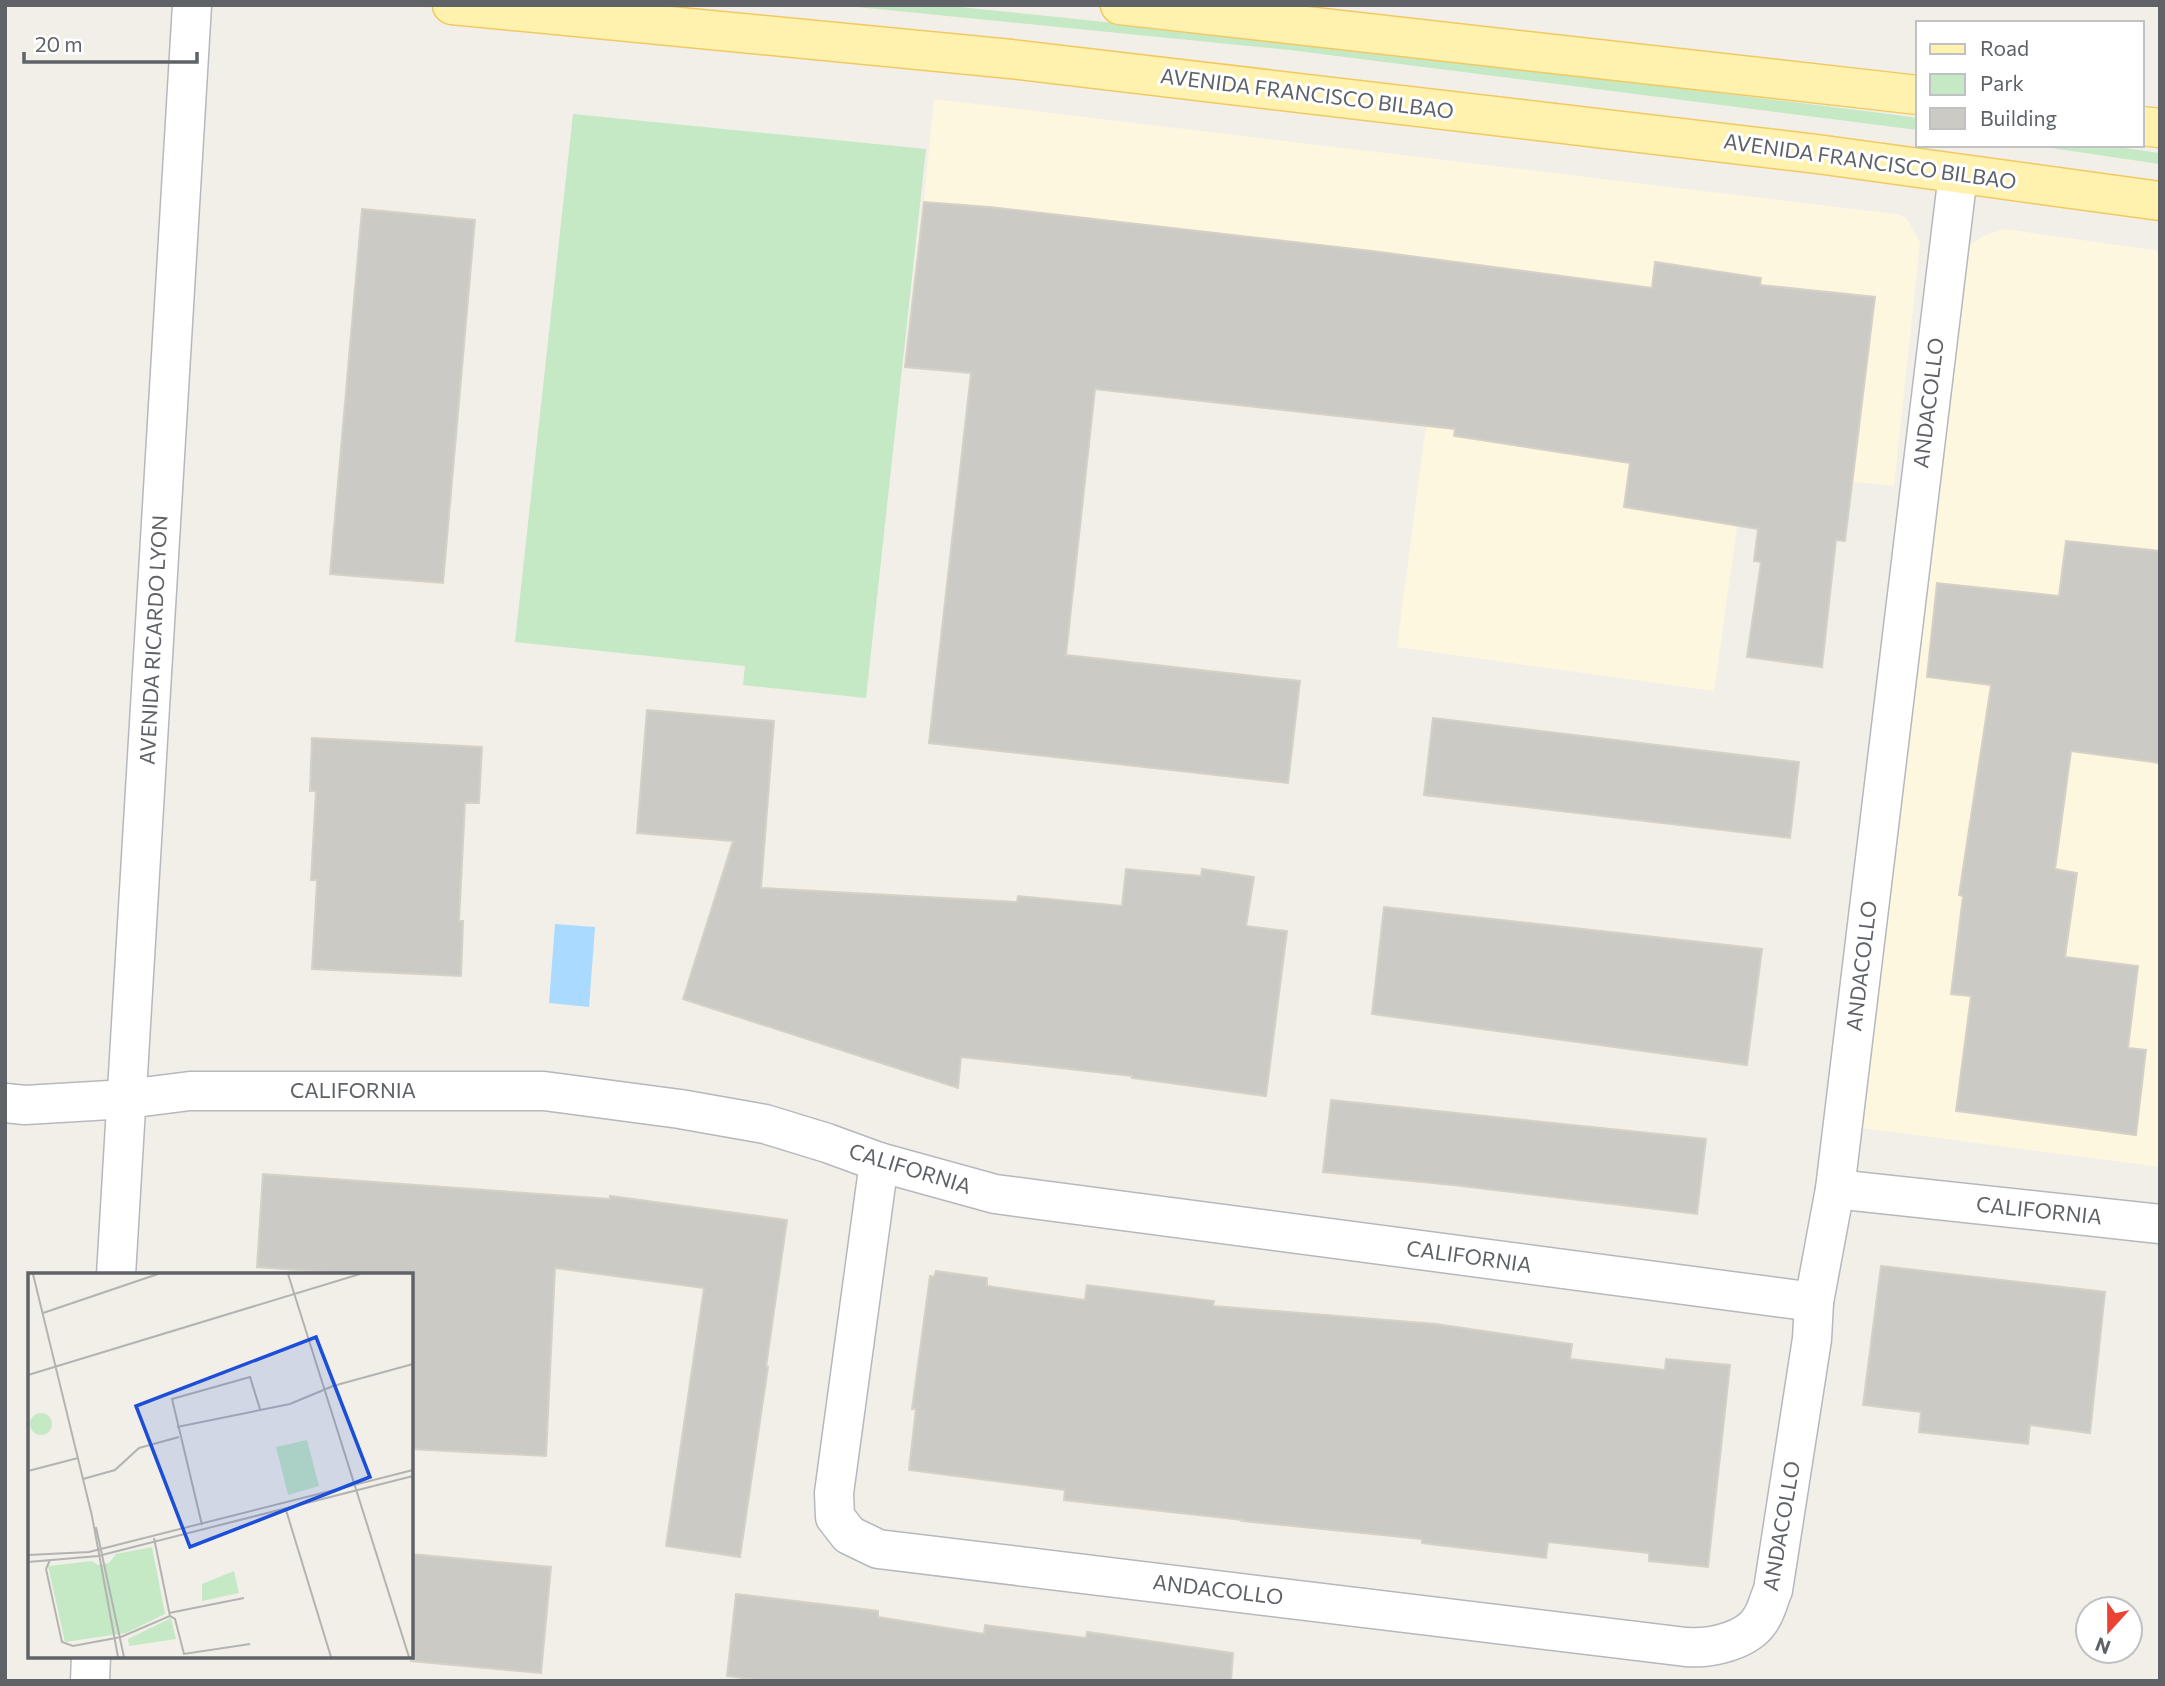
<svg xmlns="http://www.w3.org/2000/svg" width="2165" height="1686" font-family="Commissioner,sans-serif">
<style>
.commercial{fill:#fef7e0}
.green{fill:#c5e8c5}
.water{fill:#aadaff}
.building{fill:#cccac5;stroke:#d6d1c6;stroke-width:2}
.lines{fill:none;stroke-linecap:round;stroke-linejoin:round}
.minor-casing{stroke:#b5b8bc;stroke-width:41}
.tertiary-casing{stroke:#b5b8bc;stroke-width:41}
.primary-casing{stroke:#f2c960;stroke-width:41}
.minor{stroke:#fff;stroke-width:38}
.tertiary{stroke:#fff;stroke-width:38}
.primary{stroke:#fff2af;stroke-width:38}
.labels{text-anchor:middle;stroke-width:6;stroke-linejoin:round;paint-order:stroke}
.street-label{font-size:21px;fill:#5f6368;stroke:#fff}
.inset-road{fill:none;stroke:#b3b3b1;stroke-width:2}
.view{fill:#1d4ed8;fill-opacity:0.15;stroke:#1d4ed8;stroke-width:3.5}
.inset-edge{fill:none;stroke:#5f6368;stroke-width:3.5}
</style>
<rect width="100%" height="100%" fill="#f1efe8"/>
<g class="commercial">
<polygon points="934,99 1896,214 1906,218 1920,242 1894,486 1745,470 1714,691 1397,647 1437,341 916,283"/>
<polygon points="2004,229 2160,251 2160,1167 1862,1128 1854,1121 1960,267 1970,245 1983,236"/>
</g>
<g class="green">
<polygon points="837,5 941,5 1345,47 1881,113 1918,118 1918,130 1290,50"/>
<polygon points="573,114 926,149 866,698 743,685 745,666 515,642"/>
<polygon points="2030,145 2103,145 2160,153 2160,164"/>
</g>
<polygon class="water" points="555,924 595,927 589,1007 549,1003"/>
<g class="building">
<polygon points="924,202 989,207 1372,251 1652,288 1655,262 1761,278 1760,285 1875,297 1845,541 1836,540 1822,667 1747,657 1761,562 1754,561 1758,529 1624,507 1630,463 1454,436 1455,429 1095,389 1066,655 1300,681 1288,783 929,743 971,373 905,367"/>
<polygon points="362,209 475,220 443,583 330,574"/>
<polygon points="2066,541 2160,551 2160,763 2071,751 2055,869 2077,873 2065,957 2138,966 2128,1048 2146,1050 2136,1135 1956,1111 1971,996 1951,994 1963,896 1959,895 1991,685 1927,677 1937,583 2059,596"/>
<polygon points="647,710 774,721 761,888 1017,902 1018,896 1122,906 1126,869 1201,876 1202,869 1254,877 1246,926 1287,931 1266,1096 1132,1078 1132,1076 961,1057 958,1088 683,999 733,841 637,833"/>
<polygon points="1433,718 1799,762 1790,838 1424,795"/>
<polygon points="312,738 482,747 479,803 465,803 459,921 463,921 461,976 312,969 317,880 311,880 316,791 310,791"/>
<polygon points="1384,907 1762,949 1747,1065 1372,1014"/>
<polygon points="1331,1100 1706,1139 1697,1214 1453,1185 1323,1172"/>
<polygon points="263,1174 610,1199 610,1196 787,1220 766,1367 768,1367 740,1557 666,1546 704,1288 555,1268 546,1456 411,1449 411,1275 364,1275 257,1267"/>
<polygon points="1881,1266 2105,1292 2090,1433 2030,1425 2028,1444 1919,1432 1921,1412 1863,1405"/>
<polygon points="936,1271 987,1278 987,1286 1085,1300 1087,1285 1214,1301 1213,1306 1436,1324 1572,1344 1570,1359 1665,1370 1666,1359 1730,1365 1708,1567 1649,1561 1649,1553 1548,1542 1546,1558 1422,1543 1422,1539 1242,1521 1243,1520 1064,1500 1065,1490 909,1470 916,1409 912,1409 930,1276 934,1277"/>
<polygon points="411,1554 551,1567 541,1673 411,1661"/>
<polygon points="736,1594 878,1611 878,1617 984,1634 985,1625 1086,1638 1087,1632 1233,1653 1231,1681 765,1681 727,1676"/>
</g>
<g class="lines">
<g class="minor-casing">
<g id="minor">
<polyline points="5,1103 25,1105 127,1099 190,1091 544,1091 680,1109 765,1124 827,1143 879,1162 995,1194 1814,1302"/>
<path d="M879,1162L834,1493L835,1517L849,1535L878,1549L1686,1647C1710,1649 1750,1641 1762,1617C1767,1609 1769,1599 1773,1590L1812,1339L1814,1302L1835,1189L1958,174"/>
<polyline points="1835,1189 2160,1224"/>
</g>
</g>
<g class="tertiary-casing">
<g id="tertiary">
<polyline points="116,1275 192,5"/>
<polyline points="90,1681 91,1656"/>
</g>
</g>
<g class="primary-casing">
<g id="primary">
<polyline points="452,5 1011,59 1817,154 2160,201"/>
<polyline points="1120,5 1918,95"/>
<polyline points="2142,126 2160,128"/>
</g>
</g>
<use href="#minor" class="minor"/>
<use href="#tertiary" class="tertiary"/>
<use href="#primary" class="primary"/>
</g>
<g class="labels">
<g class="street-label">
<text transform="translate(1307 94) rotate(7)" y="7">AVENIDA FRANCISCO BILBAO</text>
<text transform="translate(1870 162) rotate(8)" y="7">AVENIDA FRANCISCO BILBAO</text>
<text transform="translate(1929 403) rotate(-83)" y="7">ANDACOLLO</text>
<text transform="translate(154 640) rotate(-87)" y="7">AVENIDA RICARDO LYON</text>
<text transform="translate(1862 966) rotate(-83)" y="7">ANDACOLLO</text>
<text x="353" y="1098">CALIFORNIA</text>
<text transform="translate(910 1169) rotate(17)" y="7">CALIFORNIA</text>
<text transform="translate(2039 1211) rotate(6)" y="7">CALIFORNIA</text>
<text transform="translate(1469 1257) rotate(8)" y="7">CALIFORNIA</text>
<text transform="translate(1782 1526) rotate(-80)" y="7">ANDACOLLO</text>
<text transform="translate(1218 1590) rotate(7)" y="7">ANDACOLLO</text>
</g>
</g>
<g transform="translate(28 1273)">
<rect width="385" height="385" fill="#f1efe8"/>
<path d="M2 151a11 11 0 1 1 22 0a11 11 0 1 1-22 0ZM279,167L291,213L260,222L248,174ZM124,274L137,341L98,360L37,369L20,293L64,288L70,292L81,290L88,281ZM206,298L211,320L174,328V311ZM143,345L148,366L101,373L100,366Z" fill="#c5e8c5"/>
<path class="inset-road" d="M5,1L64,243L90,384M260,1L381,384M15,40L130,1M0,102L332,1M149,154L262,131L305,113L385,91M0,198L50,185M55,206L87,197L111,175L151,164M258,237L303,384M174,252L144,126L222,104L232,136M68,254L96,384M0,282L61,279L385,197M22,287L18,296L34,369L45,373L93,364L142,343L126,265M0,289L70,283L385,203M141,340L216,325M142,343L147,346L156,381L222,371"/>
<path class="view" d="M288,64L342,204L162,274L108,133Z"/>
<rect width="385" height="385" class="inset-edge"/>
</g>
<rect width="2165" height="1686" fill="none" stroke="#5f6368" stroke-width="14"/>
<rect x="1916" y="21" width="228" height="126" fill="#ffffff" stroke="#bfc1c3" stroke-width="2"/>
<rect x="1930" y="44" width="35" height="10" fill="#fff2af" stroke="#bfc1c3" stroke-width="2"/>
<text x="1980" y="56" font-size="21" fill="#5f6368">Road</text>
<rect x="1930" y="74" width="35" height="21" fill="#c5e8c5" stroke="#bfc1c3" stroke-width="2"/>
<text x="1980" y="91" font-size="21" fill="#5f6368">Park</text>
<rect x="1930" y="108" width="35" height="21" fill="#cccac5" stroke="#bfc1c3" stroke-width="2"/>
<text x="1980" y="126" font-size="21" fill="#5f6368">Building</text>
<g transform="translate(2109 1630) rotate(201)"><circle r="33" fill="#ffffff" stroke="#bfc1c3" stroke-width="2"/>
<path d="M0-5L12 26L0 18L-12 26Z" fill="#ea4335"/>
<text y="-10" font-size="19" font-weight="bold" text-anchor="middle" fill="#5f6368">N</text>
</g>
<path d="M24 52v10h173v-10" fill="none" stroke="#5f6368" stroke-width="3.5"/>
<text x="35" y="52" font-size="21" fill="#5f6368" stroke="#ffffff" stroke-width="5" paint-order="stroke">20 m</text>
</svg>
